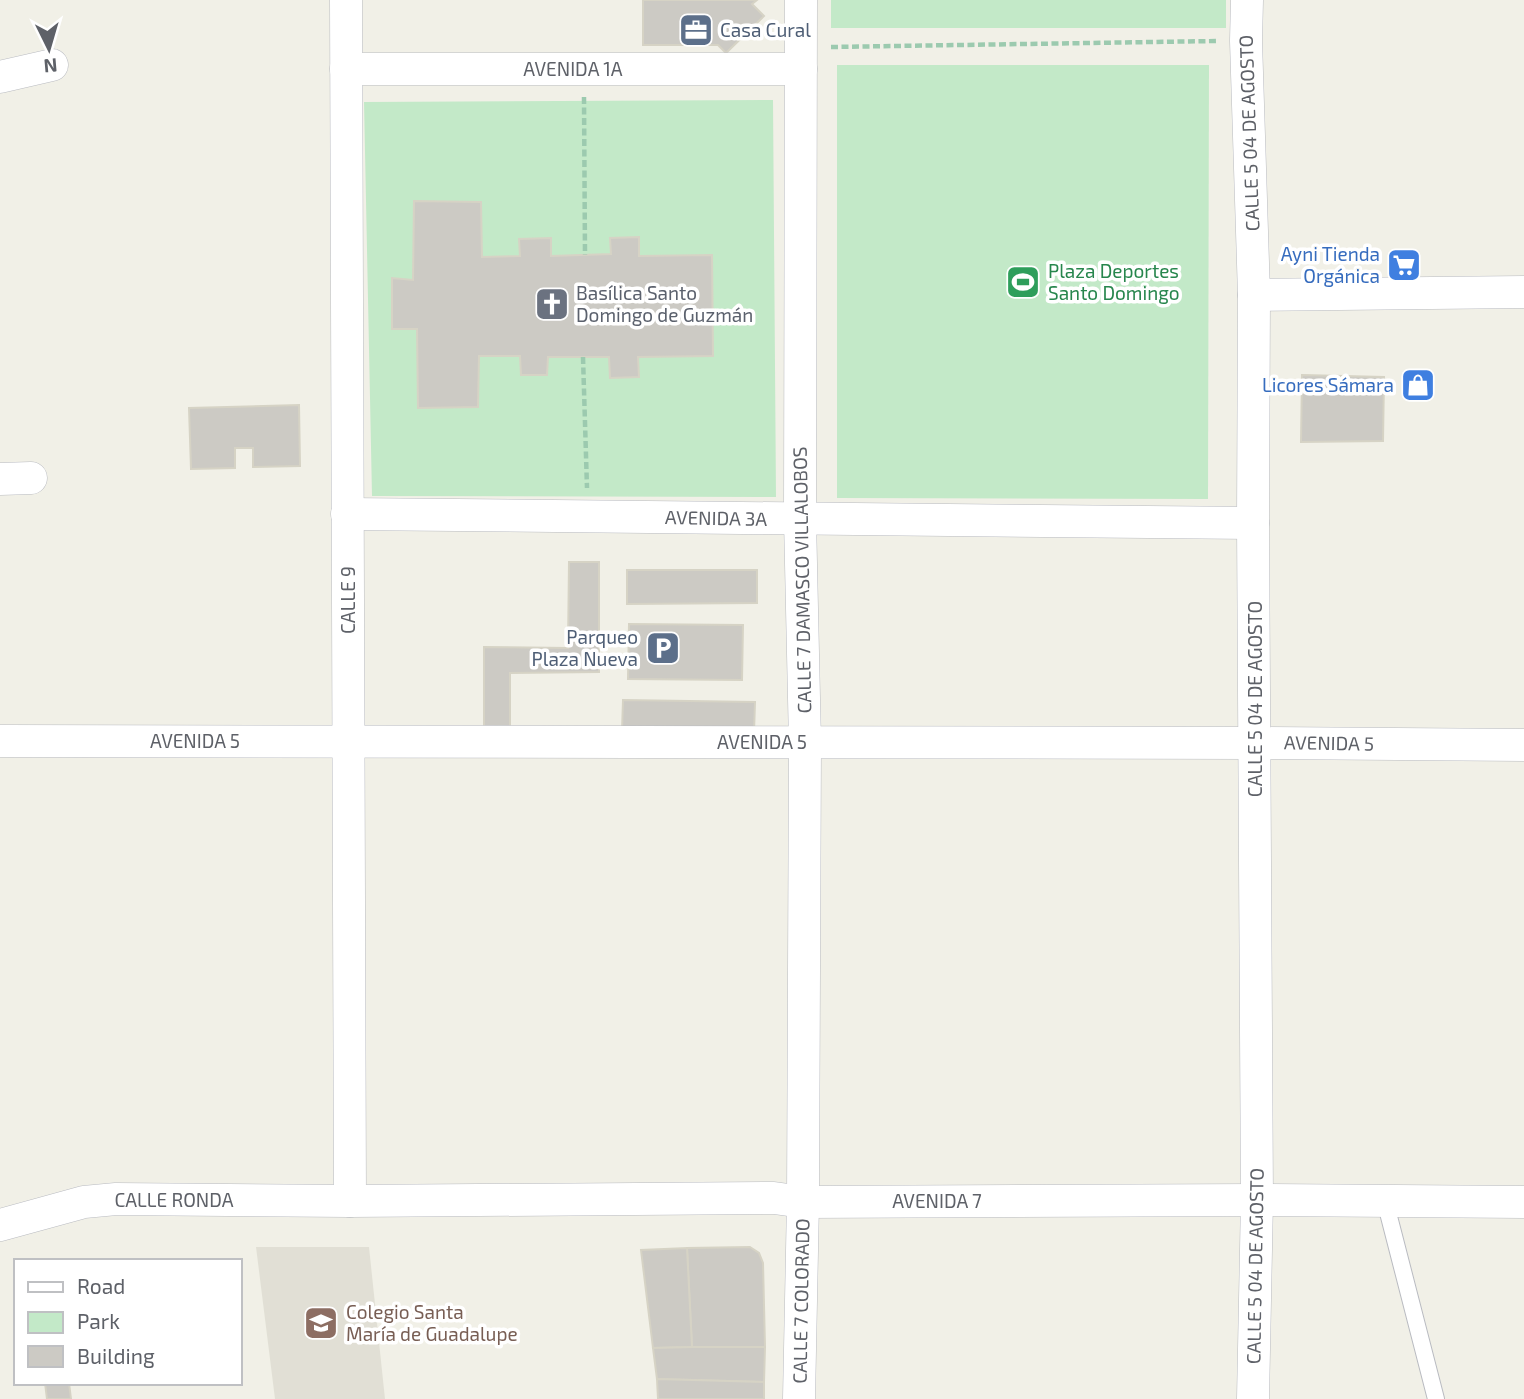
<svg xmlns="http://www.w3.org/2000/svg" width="1524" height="1399" font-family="'Exo 2',sans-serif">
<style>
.education{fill:#e1dfd5}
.green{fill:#c3e9c8;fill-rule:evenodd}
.building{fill:#cccac4;stroke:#d6d3c5;stroke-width:2}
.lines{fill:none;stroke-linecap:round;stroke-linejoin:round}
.lane-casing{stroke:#b9bbc1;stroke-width:18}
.street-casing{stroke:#b9bbc1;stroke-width:33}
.path{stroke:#9ccaaf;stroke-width:4.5;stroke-dasharray:7 3.5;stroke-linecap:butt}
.lane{stroke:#fff;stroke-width:16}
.street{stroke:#fff;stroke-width:32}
.labels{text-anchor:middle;stroke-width:7;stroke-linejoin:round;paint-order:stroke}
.service-label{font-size:19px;fill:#4e5e75;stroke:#fff;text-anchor:start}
.street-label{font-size:19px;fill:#5e6168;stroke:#fff}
.shop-label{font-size:19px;fill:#366cbe;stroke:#fff;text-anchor:end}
.leisure-label{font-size:19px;fill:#27864d;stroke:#fff;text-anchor:start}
.worship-label{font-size:19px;fill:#5b616d;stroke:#fff;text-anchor:start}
.education-label{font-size:19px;fill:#785e54;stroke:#fff;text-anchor:start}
</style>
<rect width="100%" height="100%" fill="#f1f0e7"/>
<polygon class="education" points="256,1247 369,1247 385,1399 275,1399"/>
<g class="green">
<rect x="831" y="0" width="395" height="28"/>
<polygon points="837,65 1209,65 1208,499 837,498"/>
<path d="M773,100L776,497L372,496L364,102ZM415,201L481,202L482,257L520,256V239L550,238L551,256L611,254V238H639V256L711,255L713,356L638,357V377L610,378L609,357H548L547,375L520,356H479L478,407L419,408L417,329L392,328V279L413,280Z"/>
</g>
<g class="building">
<polygon points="643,0 757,0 752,4 764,16 726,53 718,45 643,45"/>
<polygon points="414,201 481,202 482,257 520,256 519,239 551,238 551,256 611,254 610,238 639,237 639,256 712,255 713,356 638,357 639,377 610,378 609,357 548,357 547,375 521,375 520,356 479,356 478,407 418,408 417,329 392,329 392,278 413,280"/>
<polygon points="1302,375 1384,377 1383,441 1301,442"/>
<polygon points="299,405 300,466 253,467 253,448 235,448 235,468 191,469 189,408"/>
<polygon points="569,562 599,562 599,672 510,673 510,731 484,731 484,647 568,648"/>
<polygon points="627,570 757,570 757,603 627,604"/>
<polygon points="629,624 743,625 742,680 628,679"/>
<polygon points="623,700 755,702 754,733 622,731"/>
<polygon points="750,1247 759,1253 763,1263 765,1347 692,1347 687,1248"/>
<polygon points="687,1248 692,1347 653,1348 641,1250"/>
<polygon points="692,1347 765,1347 764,1382 657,1379 653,1348"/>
<polygon points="657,1379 764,1382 764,1399 658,1399"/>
<polygon points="45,1383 69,1383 71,1399 47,1399"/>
</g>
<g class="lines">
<g class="lane-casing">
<polyline id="lane" points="1385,1201 1436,1399"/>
</g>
<g class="street-casing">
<g id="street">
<polyline points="346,0 350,1201"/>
<polyline points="1247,0 1246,41 1254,295 1253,523 1257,1200 1253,1399"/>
<polyline points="346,69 801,69"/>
<polyline points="0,77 52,65"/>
<polyline points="1254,295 1524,292"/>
<polyline points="0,479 31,478"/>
<polyline points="347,514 1253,523"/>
<polyline points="0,741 1255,743 1524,745"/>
<polyline points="0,1225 84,1202 116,1199 350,1201 774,1198 803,1202 1257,1200 1524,1202"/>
<polyline points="799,1399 803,1202 805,743 800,519 801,0"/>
</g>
</g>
<g class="path">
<polyline points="831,47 1217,41"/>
<polyline points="584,97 585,255"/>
<polyline points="583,357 587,488"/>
</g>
<use href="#lane" class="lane"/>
<use href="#street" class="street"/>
</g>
<defs>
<g id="office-square" transform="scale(1.75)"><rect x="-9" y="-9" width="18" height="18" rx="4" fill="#5c6f8a" stroke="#fff"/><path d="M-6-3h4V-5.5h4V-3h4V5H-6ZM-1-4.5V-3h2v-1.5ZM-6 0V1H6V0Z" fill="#fff"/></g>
<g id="supermarket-square" transform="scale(1.75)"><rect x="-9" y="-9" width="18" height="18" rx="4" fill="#3f7fe0" stroke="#fff"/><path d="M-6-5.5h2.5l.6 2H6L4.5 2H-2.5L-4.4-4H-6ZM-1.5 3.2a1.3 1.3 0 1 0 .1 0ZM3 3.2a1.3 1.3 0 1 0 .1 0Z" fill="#fff"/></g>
<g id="stadium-square" transform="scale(1.75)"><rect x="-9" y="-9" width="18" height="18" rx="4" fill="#2e9e5b" stroke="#fff"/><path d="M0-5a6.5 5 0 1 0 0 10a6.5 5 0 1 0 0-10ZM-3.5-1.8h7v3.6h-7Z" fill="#fff"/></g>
<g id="church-square" transform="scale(1.75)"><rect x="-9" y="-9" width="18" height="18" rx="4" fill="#6b7280" stroke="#fff"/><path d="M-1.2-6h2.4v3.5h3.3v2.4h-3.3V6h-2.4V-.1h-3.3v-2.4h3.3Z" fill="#fff"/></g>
<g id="shop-square" transform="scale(1.75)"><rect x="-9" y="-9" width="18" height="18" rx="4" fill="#3f7fe0" stroke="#fff"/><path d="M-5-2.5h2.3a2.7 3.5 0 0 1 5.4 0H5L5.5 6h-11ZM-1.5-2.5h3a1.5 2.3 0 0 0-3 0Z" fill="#fff"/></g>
<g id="parking-square" transform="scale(1.75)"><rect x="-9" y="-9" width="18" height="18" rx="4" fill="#5c6f8a" stroke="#fff"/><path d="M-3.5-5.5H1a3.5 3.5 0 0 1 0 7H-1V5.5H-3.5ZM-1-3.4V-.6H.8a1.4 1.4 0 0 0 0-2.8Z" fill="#fff"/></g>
<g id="school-square" transform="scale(1.75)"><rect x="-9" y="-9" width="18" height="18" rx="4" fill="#8d6e63" stroke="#fff"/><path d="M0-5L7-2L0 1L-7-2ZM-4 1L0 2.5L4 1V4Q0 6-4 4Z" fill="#fff"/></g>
</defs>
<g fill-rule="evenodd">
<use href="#office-square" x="696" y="30"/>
<use href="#supermarket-square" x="1404" y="265"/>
<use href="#stadium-square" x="1023" y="282"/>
<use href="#church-square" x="552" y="304"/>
<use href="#shop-square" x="1418" y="385"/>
<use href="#parking-square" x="663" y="648"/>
<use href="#school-square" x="321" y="1323"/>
</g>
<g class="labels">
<g class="service-label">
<text x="720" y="37">Casa Cural</text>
<text x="638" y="644" text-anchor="end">Parqueo<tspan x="638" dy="22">Plaza Nueva</tspan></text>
</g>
<g class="street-label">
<text x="573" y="76">AVENIDA 1A</text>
<text transform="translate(1249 133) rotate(-92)" y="7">CALLE 5 04 DE AGOSTO</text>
<text transform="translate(716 518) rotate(1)" y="7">AVENIDA 3A</text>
<text transform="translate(802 580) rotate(-91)" y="7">CALLE 7 DAMASCO VILLALOBOS</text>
<text transform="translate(348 600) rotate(-90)" y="7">CALLE 9</text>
<text transform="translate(1255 699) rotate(-90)" y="7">CALLE 5 04 DE AGOSTO</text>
<text x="195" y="748">AVENIDA 5</text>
<text x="762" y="749">AVENIDA 5</text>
<text transform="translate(1329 743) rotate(1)" y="7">AVENIDA 5</text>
<text x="174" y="1207">CALLE RONDA</text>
<text x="937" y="1208">AVENIDA 7</text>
<text transform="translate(1255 1266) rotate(-89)" y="7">CALLE 5 04 DE AGOSTO</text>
<text transform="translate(801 1301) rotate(-89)" y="7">CALLE 7 COLORADO</text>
</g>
<g class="shop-label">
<text x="1380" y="261">Ayni Tienda<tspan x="1380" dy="22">Orgánica</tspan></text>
<text x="1394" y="392">Licores Sámara</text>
</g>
<g class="leisure-label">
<text x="1048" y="278">Plaza Deportes<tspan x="1048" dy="22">Santo Domingo</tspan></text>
</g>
<g class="worship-label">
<text x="576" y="300">Basílica Santo<tspan x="576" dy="22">Domingo de Guzmán</tspan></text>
</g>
<g class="education-label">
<text x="346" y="1319">Colegio Santa<tspan x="346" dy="22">María de Guadalupe</tspan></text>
</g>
</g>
<rect x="14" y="1259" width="228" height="126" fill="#ffffff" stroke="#bfc0c3" stroke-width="2"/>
<rect x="28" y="1282" width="35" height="10" fill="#ffffff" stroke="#bfc0c3" stroke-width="2"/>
<text x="77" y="1294" font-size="21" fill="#5e6168">Road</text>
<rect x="28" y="1312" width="35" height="21" fill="#c3e9c8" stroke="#bfc0c3" stroke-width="2"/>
<text x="77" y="1329" font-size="21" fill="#5e6168">Park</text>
<rect x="28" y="1346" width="35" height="21" fill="#cccac4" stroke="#bfc0c3" stroke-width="2"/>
<text x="77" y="1364" font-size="21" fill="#5e6168">Building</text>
<g transform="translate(49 49) rotate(175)" stroke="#ffffff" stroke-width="5" paint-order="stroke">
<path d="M0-5L12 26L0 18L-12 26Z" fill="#5e6168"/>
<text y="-10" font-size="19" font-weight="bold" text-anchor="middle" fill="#5e6168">N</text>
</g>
</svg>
